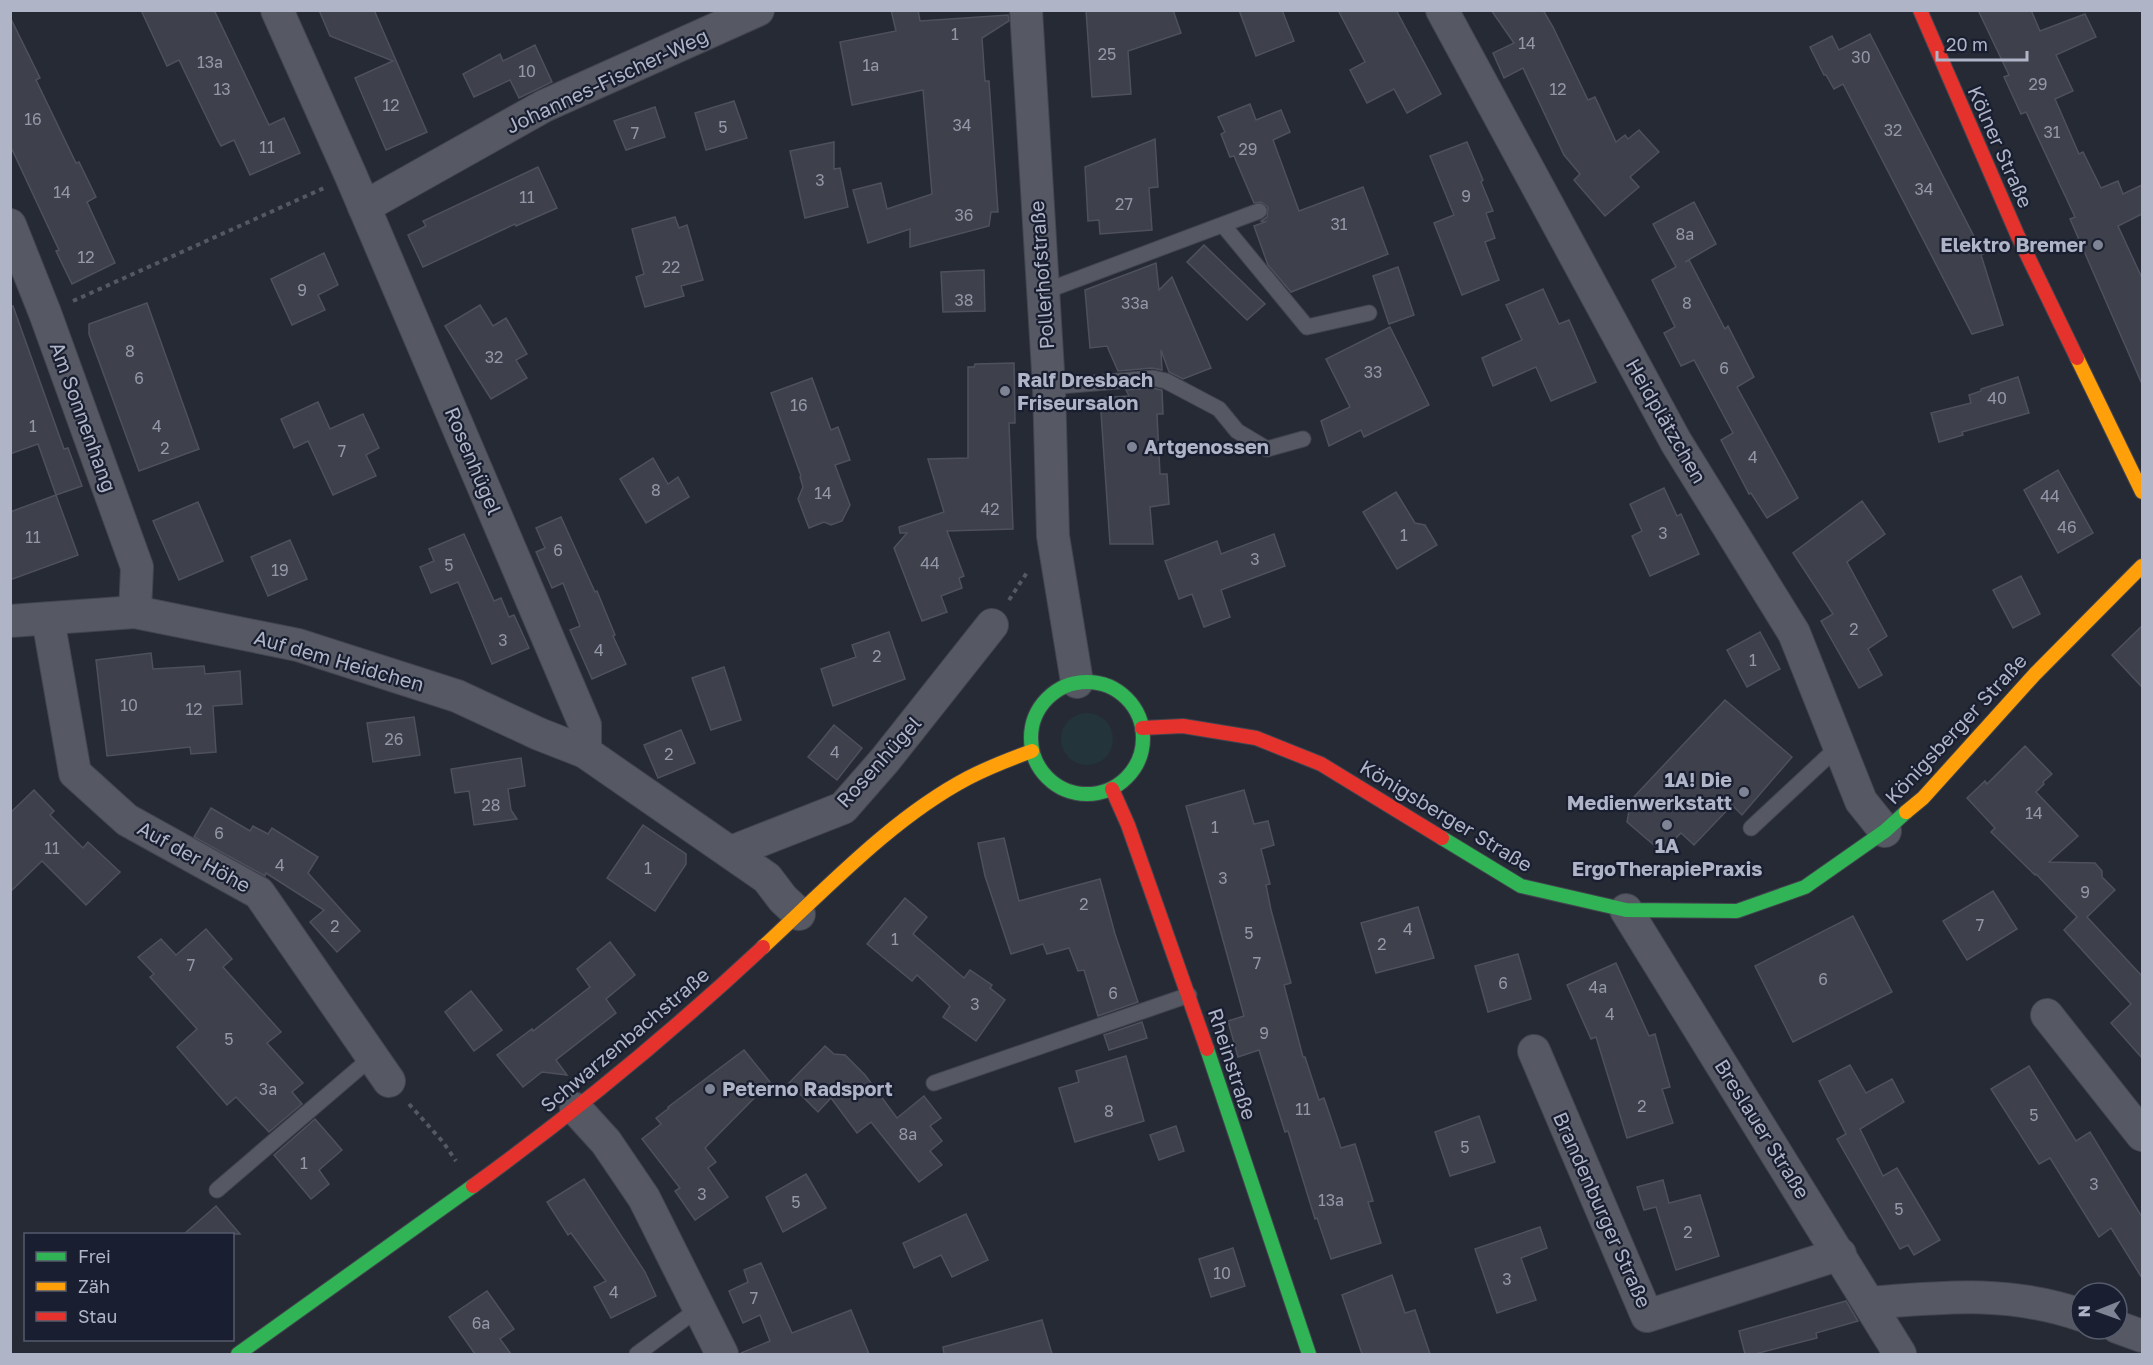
<svg xmlns="http://www.w3.org/2000/svg" width="2153" height="1365" font-family="'Golos Text',sans-serif">
<style>
.green{fill:#23343b}
.building{fill:#3e414b;stroke:#4e515d;stroke-width:1.5}
.lines{fill:none;stroke-linecap:round;stroke-linejoin:round}
.lane-casing{stroke:#42454e;stroke-width:17}
.street-casing{stroke:#42454e;stroke-width:34}
.fast-casing{stroke:#42454e;stroke-width:16}
.slow-casing{stroke:#42454e;stroke-width:16}
.jam-casing{stroke:#42454e;stroke-width:16}
.path{stroke:#545860;stroke-width:4;stroke-dasharray:4.5 4.5;stroke-linecap:butt}
.lane{stroke:#565963;stroke-width:15}
.street{stroke:#565963;stroke-width:32}
.fast{stroke:#30b455;stroke-width:14}
.slow{stroke:#ff9f0a;stroke-width:14}
.jam{stroke:#e5322d;stroke-width:14}
.poi-dot{fill:#7f8494;stroke:#191f30;stroke-width:2}
.labels{text-anchor:middle;stroke-width:4.5;stroke-linejoin:round;paint-order:stroke}
.number-label{font-size:16px;fill:#9397a8}
.street-label{font-size:20px;fill:#afb4c7;stroke:#191f30}
.poi-label{font-size:20px;font-weight:bold;fill:#afb4c7;stroke:#191f30;text-anchor:start}
</style>
<rect width="100%" height="100%" fill="#262a35"/>
<circle class="green" cx="1087" cy="739" r="26"/>
<g class="building">
<polygon points="141,10 214,10 269,125 284,118 300,153 250,175 234,140 221,146 218,141 179,60 167,66"/>
<polygon points="319,10 374,10 427,132 386,150 355,78 393,61 330,36"/>
<polygon points="891,10 918,10 920,21 1008,15 1009,21 982,38 985,81 989,81 998,212 991,212 989,226 910,247 910,229 868,243 853,190 881,183 887,209 932,194 923,90 852,105 840,42 896,31"/>
<polygon points="1086,10 1173,10 1181,33 1128,51 1131,94 1092,97"/>
<polygon points="1239,10 1282,10 1294,41 1256,56"/>
<polygon points="1338,10 1396,10 1441,94 1407,113 1394,89 1367,103 1350,70 1365,62"/>
<polygon points="1491,10 1543,10 1553,27 1588,100 1595,97 1616,142 1625,135 1628,139 1639,130 1659,152 1630,177 1639,187 1605,216 1574,180 1580,174 1564,155 1523,68 1504,78 1493,53 1514,43"/>
<polygon points="1978,10 2031,10 2040,31 2085,14 2096,37 2056,55 2073,91 2055,99 2079,154 2083,152 2101,188 2118,181 2123,194 2142,185 2142,214 2118,226 2142,278 2142,384 2070,219 2075,217 2026,112 2021,114 2004,77 2009,75"/>
<polygon points="10,17 40,78 36,80 76,163 79,162 96,197 87,202 115,263 72,284 56,251 59,250 10,145"/>
<polygon points="1870,34 1983,254 1981,255 2003,325 1972,334 1843,84 1834,89 1826,75 1824,75 1810,47 1832,36 1839,50"/>
<polygon points="535,45 552,82 519,98 510,80 474,97 463,74 500,54 503,61"/>
<polygon points="734,101 747,138 706,150 695,113"/>
<polygon points="1250,104 1256,120 1281,110 1290,132 1273,140 1299,211 1363,187 1388,254 1291,292 1268,265 1254,226 1265,222 1261,221 1267,217 1268,207 1261,202 1254,203 1234,156 1230,157 1221,134 1225,132 1218,117"/>
<polygon points="655,107 665,137 626,150 614,121"/>
<polygon points="1155,139 1158,187 1149,188 1152,230 1100,234 1099,220 1088,221 1085,167"/>
<polygon points="834,142 834,169 840,168 848,207 805,218 790,151"/>
<polygon points="1467,142 1483,180 1481,182 1493,211 1486,213 1495,238 1485,242 1499,280 1462,295 1434,223 1454,215 1430,156"/>
<polygon points="538,167 557,208 516,226 515,224 423,267 408,235 426,226 423,221"/>
<polygon points="1694,202 1716,244 1685,262 1689,260 1725,329 1728,326 1754,377 1737,387 1798,498 1767,518 1751,493 1749,494 1721,440 1733,433 1694,360 1681,366 1664,333 1675,327 1652,280 1676,267 1653,224"/>
<polygon points="675,217 679,228 687,225 703,280 681,286 684,296 645,307 636,277 644,274 632,229"/>
<polygon points="1204,245 1265,304 1247,320 1187,262"/>
<polygon points="324,253 338,285 318,295 325,310 292,325 271,279"/>
<polygon points="1156,263 1159,290 1172,277 1211,368 1183,379 1169,372 1161,350 1162,370 1152,368 1118,371 1107,346 1090,348 1085,290"/>
<polygon points="1398,267 1414,315 1389,324 1373,276"/>
<polygon points="984,270 985,311 943,312 941,272"/>
<polygon points="1543,289 1559,324 1569,320 1596,382 1551,401 1536,367 1493,386 1482,358 1522,340 1506,305"/>
<polygon points="147,303 199,449 139,471 89,334 89,324"/>
<polygon points="480,305 493,326 506,318 527,354 516,360 527,378 491,399 445,326"/>
<polygon points="13,306 64,449 68,448 82,486 56,495 38,444 10,454 10,307"/>
<polygon points="1390,327 1429,405 1364,437 1361,430 1329,446 1321,421 1350,407 1326,359"/>
<polygon points="1014,363 1015,423 1009,423 1013,529 947,531 964,576 959,578 962,588 941,596 947,612 922,621 894,548 907,533 900,533 899,527 944,512 928,459 968,458 968,367 974,367 975,364"/>
<polygon points="2018,377 2029,413 1962,432 1963,435 1939,442 1931,413 1971,403 1969,395 1981,391 1981,389"/>
<polygon points="812,378 831,430 838,427 850,460 835,465 850,505 842,521 831,525 824,522 809,528 798,499 803,487 800,477 801,476 771,393"/>
<polygon points="1152,388 1162,390 1163,414 1157,414 1160,474 1167,474 1169,504 1150,507 1153,544 1110,544 1100,398 1129,396 1126,390"/>
<polygon points="318,402 330,429 363,414 379,448 366,455 376,476 333,495 308,441 294,448 281,419"/>
<polygon points="653,458 668,484 678,477 689,497 646,523 620,479"/>
<polygon points="2058,470 2093,533 2058,553 2024,490"/>
<polygon points="1664,488 1677,516 1681,514 1699,554 1650,576 1632,536 1642,531 1630,504"/>
<polygon points="1396,492 1415,523 1425,525 1437,545 1397,569 1363,512"/>
<polygon points="56,495 78,555 10,580 10,512"/>
<polygon points="1862,501 1885,534 1847,562 1887,636 1868,649 1882,675 1859,688 1821,621 1833,614 1793,553"/>
<polygon points="198,502 223,561 179,580 153,521"/>
<polygon points="561,517 595,592 597,591 615,635 613,636 626,664 592,679 570,630 580,626 563,583 552,588 536,552 545,548 536,528"/>
<polygon points="464,534 494,601 501,598 509,617 514,615 529,648 492,664 458,582 431,593 420,567 434,561 429,549"/>
<polygon points="1274,534 1285,566 1221,590 1230,617 1204,627 1192,594 1179,599 1165,561 1217,541 1221,554"/>
<polygon points="290,540 307,579 268,596 251,557"/>
<polygon points="2021,576 2040,614 2013,628 1993,590"/>
<polygon points="2142,626 2142,687 2112,655"/>
<polygon points="889,632 905,679 833,706 821,669 856,657 852,645"/>
<polygon points="1760,632 1780,669 1747,687 1727,650"/>
<polygon points="151,653 153,669 204,666 205,674 240,671 242,704 213,706 216,752 191,754 190,747 107,756 96,660"/>
<polygon points="724,667 741,720 711,730 692,678"/>
<polygon points="1725,700 1792,757 1742,815 1732,805 1694,845 1681,833 1662,852 1627,822 1631,800"/>
<polygon points="414,717 420,755 373,762 367,723"/>
<polygon points="834,725 862,748 837,780 808,757"/>
<polygon points="681,730 695,763 658,778 644,745"/>
<polygon points="2025,746 2052,774 2043,782 2044,784 2036,792 2078,836 2049,862 2095,863 2102,871 2102,877 2115,890 2087,917 2142,976 2142,1058 2111,1023 2131,1004 2064,930 2077,917 2036,874 2035,875 1991,832 1995,828 1967,798 1985,781 1987,784"/>
<polygon points="521,758 525,786 508,789 511,810 517,819 474,825 469,791 455,793 451,769"/>
<polygon points="34,790 54,811 50,815 83,848 88,842 120,872 86,905 42,861 10,892 10,813"/>
<polygon points="1244,790 1254,824 1268,821 1274,845 1261,849 1270,884 1266,885 1271,910 1291,983 1284,985 1303,1057 1305,1057 1319,1100 1324,1098 1341,1148 1355,1144 1373,1201 1368,1202 1381,1243 1331,1259 1317,1218 1315,1219 1288,1131 1285,1132 1259,1050 1238,1057 1228,1021 1244,1016 1186,806"/>
<polygon points="211,808 250,831 253,826 268,834 272,828 318,857 308,873 360,931 337,952 310,922 324,910 266,873 265,876 194,837"/>
<polygon points="643,825 686,854 686,864 655,911 607,878"/>
<polygon points="1004,838 1019,901 1100,879 1115,934 1138,1002 1098,1016 1084,970 1078,971 1069,948 1047,954 1043,944 1011,954 985,876 978,843"/>
<polygon points="1993,891 2017,929 1967,960 1943,921"/>
<polygon points="905,898 927,917 913,934 964,978 970,970 992,985 990,988 1005,1000 976,1041 943,1017 950,1006 917,975 912,981 867,944"/>
<polygon points="1418,907 1434,958 1376,973 1361,923"/>
<polygon points="1853,916 1892,992 1793,1042 1755,966"/>
<polygon points="206,929 232,959 223,967 281,1032 267,1043 303,1083 292,1092 302,1104 269,1132 236,1097 227,1105 177,1047 197,1029 150,977 154,974 138,957 161,939 176,955"/>
<polygon points="610,942 635,975 606,999 616,1013 556,1060 567,1075 542,1072 523,1087 497,1055 532,1029 533,1031 590,987 577,969"/>
<polygon points="1518,954 1531,999 1488,1012 1475,966"/>
<polygon points="1616,963 1649,1036 1655,1034 1670,1087 1662,1089 1673,1123 1627,1138 1596,1037 1591,1039 1567,985"/>
<polygon points="471,991 502,1030 474,1051 445,1012"/>
<polygon points="1142,1022 1147,1038 1109,1050 1104,1035"/>
<polygon points="825,1046 834,1054 845,1055 865,1075 897,1118 924,1096 941,1118 930,1126 942,1141 930,1151 942,1165 919,1182 871,1122 857,1133 831,1098 818,1112 789,1083"/>
<polygon points="744,1050 770,1082 705,1148 716,1162 708,1168 728,1197 695,1220 675,1191 680,1188 642,1139 661,1124 656,1118 669,1108 668,1107"/>
<polygon points="1126,1056 1144,1121 1075,1142 1059,1088 1079,1082 1076,1071"/>
<polygon points="1850,1065 1866,1093 1892,1079 1904,1102 1860,1129 1883,1176 1897,1168 1940,1240 1914,1255 1908,1245 1900,1249 1837,1139 1846,1134 1819,1081"/>
<polygon points="2029,1066 2076,1141 2090,1132 2142,1217 2142,1278 2111,1228 2099,1237 2050,1158 2039,1164 1991,1089"/>
<polygon points="1479,1116 1495,1162 1450,1176 1435,1132"/>
<polygon points="315,1119 342,1150 319,1170 329,1184 311,1199 274,1155"/>
<polygon points="1176,1126 1184,1151 1159,1160 1150,1135"/>
<polygon points="806,1174 826,1208 783,1232 766,1197"/>
<polygon points="584,1179 645,1272 656,1296 611,1318 594,1287 606,1281 571,1233 568,1235 547,1202"/>
<polygon points="1663,1180 1669,1203 1700,1195 1719,1256 1676,1270 1656,1207 1644,1210 1637,1187"/>
<polygon points="216,1206 240,1234 184,1234"/>
<polygon points="966,1214 988,1260 952,1277 941,1255 914,1268 903,1243"/>
<polygon points="1540,1227 1547,1248 1521,1258 1536,1300 1497,1313 1475,1249"/>
<polygon points="1233,1248 1245,1286 1211,1297 1199,1259"/>
<polygon points="761,1263 792,1333 851,1310 869,1354 741,1354 741,1353 770,1341 760,1315 743,1323 729,1291 748,1282 744,1270"/>
<polygon points="1392,1275 1405,1313 1415,1310 1430,1354 1362,1354 1342,1295"/>
<polygon points="487,1291 514,1329 500,1339 511,1354 475,1354 449,1317"/>
<polygon points="1846,1301 1858,1321 1816,1333 1817,1338 1755,1354 1745,1354 1739,1331"/>
<polygon points="1042,1320 1052,1354 944,1354 943,1347"/>
</g>
<g class="lines">
<g class="lane-casing">
<g id="lane">
<polyline points="1223,225 1307,327 1369,313"/>
<polyline points="1043,292 1259,211"/>
<polyline points="1049,387 1153,378 1166,381 1219,409 1237,431 1267,449 1303,439"/>
<polyline points="1751,828 1839,746"/>
<polyline points="934,1083 1189,995"/>
<polyline points="217,1190 372,1057"/>
<polyline points="637,1354 698,1309"/>
</g>
</g>
<g class="street-casing">
<g id="street">
<polyline points="277,10 351,176 585,725 585,752 767,878 783,899 799,914"/>
<polyline points="1026,10 1049,387 1053,536 1077,682"/>
<polyline points="1442,10 1676,442 1794,633 1861,801 1885,831"/>
<polyline points="364,207 544,106 758,10"/>
<polyline points="10,225 45,313 137,567 135,612"/>
<polyline points="48,619 75,773 127,820 259,893 389,1081"/>
<polyline points="10,621 135,612 298,645 457,696 539,734 585,752"/>
<polyline points="731,852 843,808 885,760 992,625"/>
<polyline points="1626,910 1900,1354"/>
<polyline points="2047,1015 2142,1135"/>
<polyline points="1534,1051 1647,1316 1840,1254"/>
<polyline points="576,1109 606,1142 644,1198 722,1354"/>
<path d="M1870,1303C1945,1297 2008,1290 2081,1315"/>
<polyline points="2117,1327 2142,1336"/>
</g>
</g>
<g class="fast-casing">
<g id="fast">
<circle cx="1087" cy="738" r="56"/>
<polyline points="1442,838 1521,886 1626,910 1737,911 1805,887 1885,831 1906,812"/>
<polyline points="1207,1049 1309,1354"/>
<polyline points="238,1354 473,1186"/>
</g>
</g>
<g class="slow-casing">
<g id="slow">
<polyline points="2077,358 2142,492"/>
<polyline points="1906,812 1923,798 2035,674 2142,566"/>
<path d="M763,947C826,889 892,818 968,778C989,767 1010,759 1032,751"/>
</g>
</g>
<g class="jam-casing">
<g id="jam">
<polyline points="1920,10 2017,234 2077,358"/>
<polyline points="1142,728 1183,726 1256,738 1321,764 1442,838"/>
<polyline points="1112,789 1128,825 1207,1049"/>
<path d="M473,1186C575,1112 671,1033 763,947"/>
</g>
</g>
<g class="path">
<polyline points="73,301 324,188"/>
<polyline points="1009,600 1028,571"/>
<polyline points="409,1104 443,1142 456,1161"/>
</g>
<use href="#lane" class="lane"/>
<use href="#street" class="street"/>
<use href="#fast" class="fast"/>
<use href="#slow" class="slow"/>
<use href="#jam" class="jam"/>
</g>
<g class="poi-dot">
<circle cx="2098" cy="245" r="6"/>
<circle cx="1005" cy="391" r="6"/>
<circle cx="1132" cy="447" r="6"/>
<circle cx="1744" cy="792" r="6"/>
<circle cx="1667" cy="825" r="6"/>
<circle cx="710" cy="1089" r="6"/>
</g>
<g class="labels">
<g class="number-label">
<text x="955" y="40">1</text>
<text x="1527" y="49">14</text>
<text x="1107" y="60">25</text>
<text x="1861" y="63">30</text>
<text x="210" y="68">13a</text>
<text x="871" y="71">1a</text>
<text x="527" y="77">10</text>
<text x="2038" y="90">29</text>
<text x="222" y="95">13</text>
<text x="1558" y="95">12</text>
<text x="391" y="111">12</text>
<text x="33" y="125">16</text>
<text x="962" y="131">34</text>
<text x="723" y="133">5</text>
<text x="1893" y="136">32</text>
<text x="2052" y="138">31</text>
<text x="635" y="139">7</text>
<text x="267" y="153">11</text>
<text x="1248" y="155">29</text>
<text x="820" y="186">3</text>
<text x="1924" y="195">34</text>
<text x="62" y="198">14</text>
<text x="1466" y="202">9</text>
<text x="527" y="203">11</text>
<text x="1124" y="210">27</text>
<text x="964" y="221">36</text>
<text x="1339" y="230">31</text>
<text x="1685" y="240">8a</text>
<text x="86" y="263">12</text>
<text x="671" y="273">22</text>
<text x="302" y="296">9</text>
<text x="964" y="306">38</text>
<text x="1135" y="309">33a</text>
<text x="1687" y="309">8</text>
<text x="130" y="357">8</text>
<text x="494" y="363">32</text>
<text x="1724" y="374">6</text>
<text x="1373" y="378">33</text>
<text x="139" y="384">6</text>
<text x="1997" y="404">40</text>
<text x="799" y="411">16</text>
<text x="33" y="432">1</text>
<text x="157" y="432">4</text>
<text x="165" y="454">2</text>
<text x="342" y="457">7</text>
<text x="1753" y="463">4</text>
<text x="656" y="496">8</text>
<text x="823" y="499">14</text>
<text x="2050" y="502">44</text>
<text x="990" y="515">42</text>
<text x="2067" y="533">46</text>
<text x="1663" y="539">3</text>
<text x="1404" y="541">1</text>
<text x="33" y="543">11</text>
<text x="558" y="556">6</text>
<text x="1255" y="565">3</text>
<text x="930" y="569">44</text>
<text x="449" y="571">5</text>
<text x="280" y="576">19</text>
<text x="1854" y="635">2</text>
<text x="503" y="646">3</text>
<text x="599" y="656">4</text>
<text x="877" y="662">2</text>
<text x="1753" y="666">1</text>
<text x="129" y="711">10</text>
<text x="194" y="715">12</text>
<text x="394" y="745">26</text>
<text x="835" y="758">4</text>
<text x="669" y="760">2</text>
<text x="491" y="811">28</text>
<text x="2034" y="819">14</text>
<text x="1215" y="833">1</text>
<text x="219" y="839">6</text>
<text x="52" y="854">11</text>
<text x="280" y="871">4</text>
<text x="648" y="874">1</text>
<text x="1223" y="884">3</text>
<text x="2085" y="898">9</text>
<text x="1084" y="910">2</text>
<text x="1980" y="931">7</text>
<text x="335" y="932">2</text>
<text x="1408" y="935">4</text>
<text x="1249" y="939">5</text>
<text x="895" y="945">1</text>
<text x="1382" y="950">2</text>
<text x="1257" y="969">7</text>
<text x="191" y="971">7</text>
<text x="1823" y="985">6</text>
<text x="1503" y="989">6</text>
<text x="1598" y="993">4a</text>
<text x="1113" y="999">6</text>
<text x="975" y="1010">3</text>
<text x="1610" y="1020">4</text>
<text x="1264" y="1039">9</text>
<text x="229" y="1045">5</text>
<text x="268" y="1095">3a</text>
<text x="1642" y="1112">2</text>
<text x="1303" y="1115">11</text>
<text x="1109" y="1117">8</text>
<text x="2034" y="1121">5</text>
<text x="908" y="1140">8a</text>
<text x="1465" y="1153">5</text>
<text x="304" y="1169">1</text>
<text x="2094" y="1190">3</text>
<text x="702" y="1200">3</text>
<text x="1331" y="1206">13a</text>
<text x="796" y="1208">5</text>
<text x="1899" y="1215">5</text>
<text x="1688" y="1238">2</text>
<text x="1222" y="1279">10</text>
<text x="1507" y="1285">3</text>
<text x="614" y="1298">4</text>
<text x="754" y="1304">7</text>
<text x="481" y="1329">6a</text>
</g>
<g class="street-label">
<text transform="translate(607 81) rotate(-25)" y="7">Johannes-Fischer-Weg</text>
<text transform="translate(2000 147) rotate(66)" y="7">Kölner Straße</text>
<text transform="translate(1042 275) rotate(-94)" y="7">Pollerhofstraße</text>
<text transform="translate(83 417) rotate(70)" y="7">Am Sonnenhang</text>
<text transform="translate(1666 421) rotate(60)" y="7">Heidplätzchen</text>
<text transform="translate(473 461) rotate(67)" y="7">Rosenhügel</text>
<text transform="translate(339 661) rotate(16)" y="7">Auf dem Heidchen</text>
<text transform="translate(1956 729) rotate(-47)" y="7">Königsberger Straße</text>
<text transform="translate(879 762) rotate(-48)" y="7">Rosenhügel</text>
<text transform="translate(1446 816) rotate(31)" y="7">Königsberger Straße</text>
<text transform="translate(194 857) rotate(29)" y="7">Auf der Höhe</text>
<text transform="translate(625 1040) rotate(-40)" y="7">Schwarzenbachstraße</text>
<text transform="translate(1232 1064) rotate(72)" y="7">Rheinstraße</text>
<text transform="translate(1762 1129) rotate(58)" y="7">Breslauer Straße</text>
<text transform="translate(1602 1210) rotate(66)" y="7">Brandenburger Straße</text>
</g>
<g class="poi-label">
<text x="2086" y="252" text-anchor="end">Elektro Bremer</text>
<text x="1017" y="387">Ralf Dresbach<tspan x="1017" dy="23">Friseursalon</tspan></text>
<text x="1144" y="454">Artgenossen</text>
<text x="1732" y="787" text-anchor="end">1A! Die<tspan x="1732" dy="23">Medienwerkstatt</tspan></text>
<text x="1667" y="853" text-anchor="middle">1A<tspan x="1667" dy="23">ErgoTherapiePraxis</tspan></text>
<text x="722" y="1096">Peterno Radsport</text>
</g>
</g>
<rect width="2153" height="1365" fill="none" stroke="#afb4c7" stroke-width="24"/>
<rect x="24" y="1233" width="210" height="108" fill="#191f30" stroke="#555b6c" stroke-width="1.5"/>
<rect x="36" y="1252" width="30" height="9" fill="#30b455" stroke="#555b6c" stroke-width="1.5"/>
<text x="78" y="1263" font-size="18" fill="#afb4c7">Frei</text>
<rect x="36" y="1282" width="30" height="9" fill="#ff9f0a" stroke="#555b6c" stroke-width="1.5"/>
<text x="78" y="1293" font-size="18" fill="#afb4c7">Zäh</text>
<rect x="36" y="1312" width="30" height="9" fill="#e5322d" stroke="#555b6c" stroke-width="1.5"/>
<text x="78" y="1323" font-size="18" fill="#afb4c7">Stau</text>
<g transform="translate(2099 1311) rotate(269)"><circle r="28" fill="#191f30" stroke="#555b6c" stroke-width="1.5"/>
<path d="M0-4.5L10 22L0 15L-10 22Z" fill="#7f8494"/>
<text y="-9" font-size="16" font-weight="bold" text-anchor="middle" fill="#afb4c7">N</text>
</g>
<path d="M1937 51v9h90v-9" fill="none" stroke="#afb4c7" stroke-width="3"/>
<text x="1946" y="51" font-size="18" fill="#afb4c7" stroke="#191f30" stroke-width="4.5" paint-order="stroke">20 m</text>
</svg>
